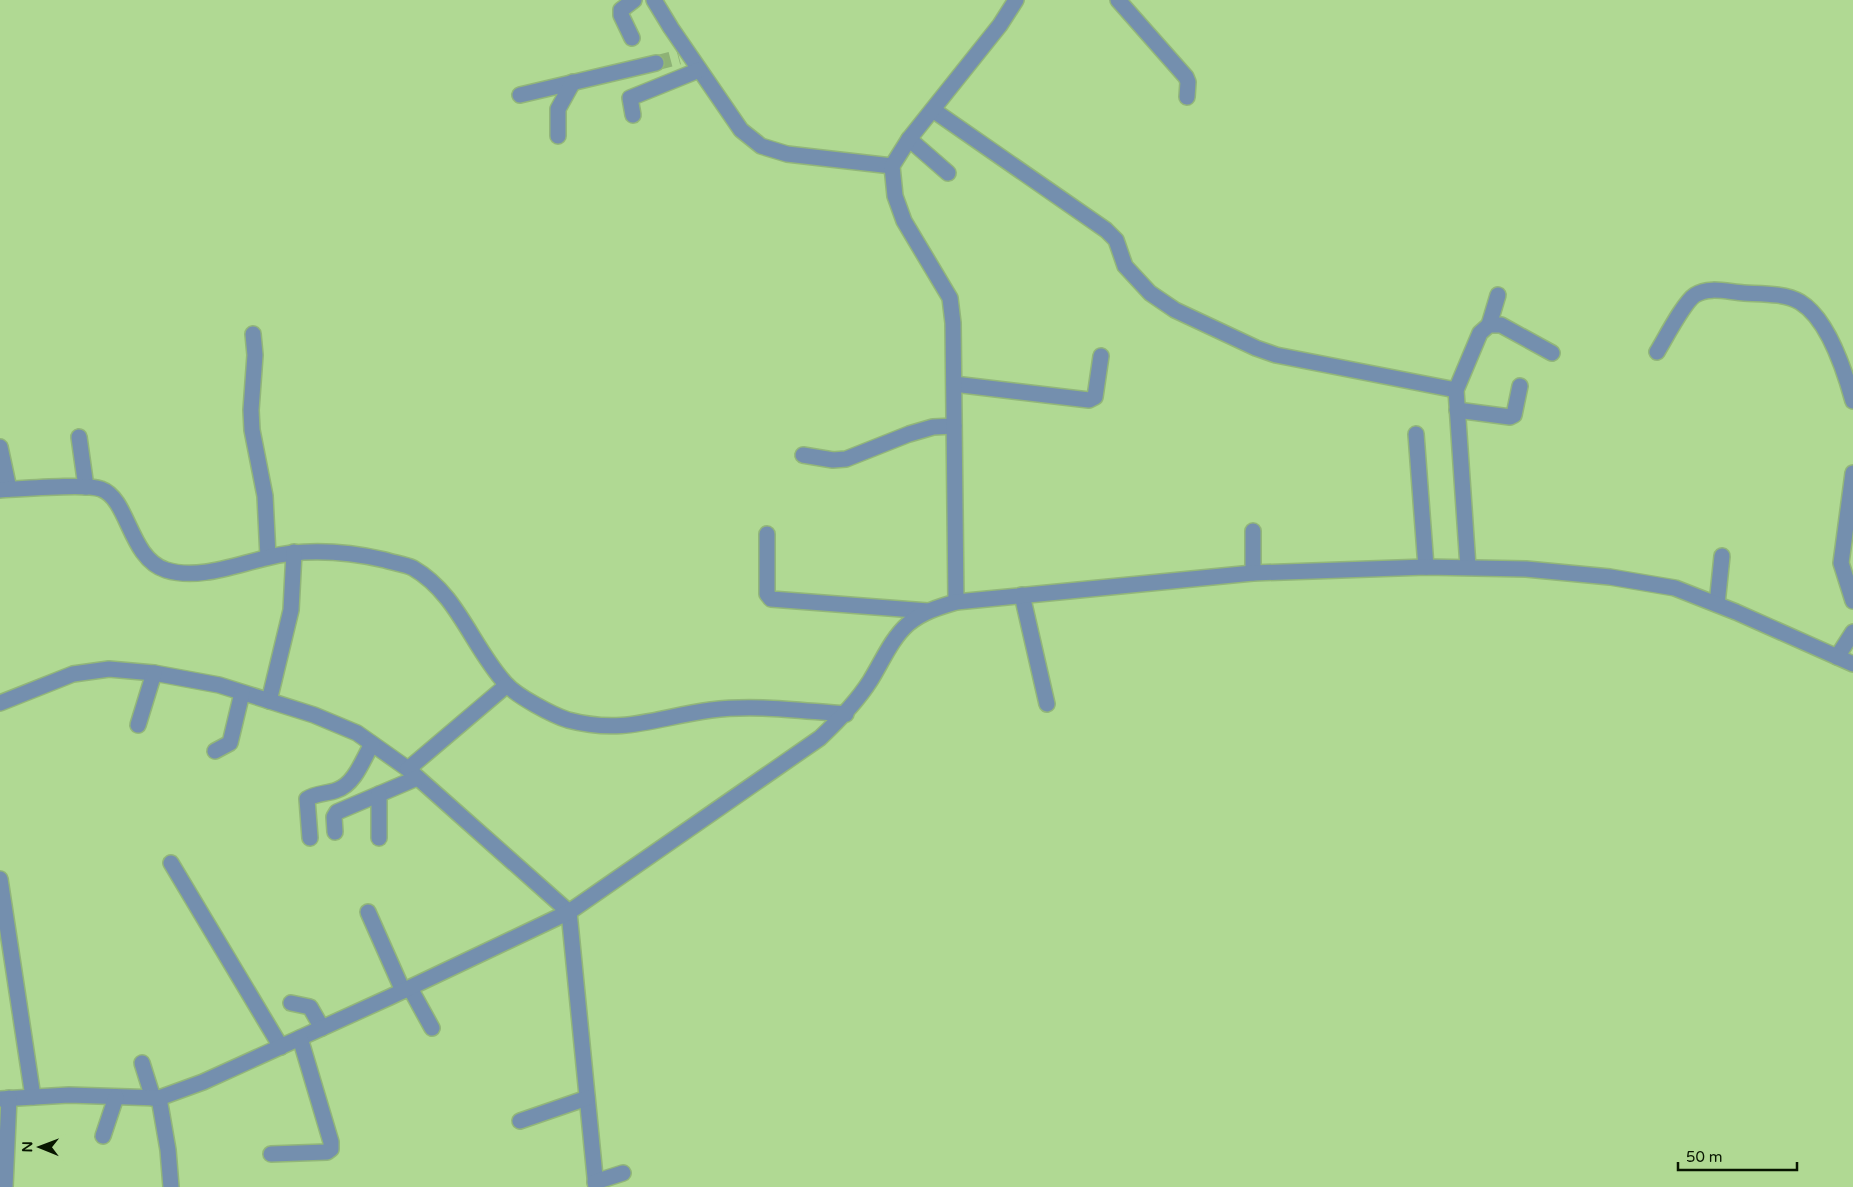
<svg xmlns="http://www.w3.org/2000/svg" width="1853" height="1187" font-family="'Varela Round',sans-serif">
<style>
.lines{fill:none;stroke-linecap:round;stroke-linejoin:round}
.minor-tunnel{stroke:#8eb276;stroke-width:15;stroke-dasharray:15 8;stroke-linecap:butt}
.minor-casing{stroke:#92b679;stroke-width:18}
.minor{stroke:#748fae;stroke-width:15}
</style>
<rect width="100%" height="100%" fill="#b0d993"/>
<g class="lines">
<polyline class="minor-tunnel" points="656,63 679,57"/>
<g class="minor-casing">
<g id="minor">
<polyline points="654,0 671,28 741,130 761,146 787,154 892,166"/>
<polyline points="1118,0 1186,77 1188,82 1187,97"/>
<polyline points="632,38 621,15 621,10 634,0"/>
<polyline points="520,95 656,63"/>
<polyline points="933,110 1106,230 1116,240 1125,266 1150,293 1175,310 1256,348 1276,355 1456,390"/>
<polyline points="633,115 630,98 699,70"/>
<polyline points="558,136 558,109 573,82"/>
<polyline points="909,139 948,173"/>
<polyline points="1489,325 1498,295"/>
<polyline points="253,334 255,355 251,410 252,430 265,496 268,557"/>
<path d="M1657,352C1665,339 1684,302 1695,295C1709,286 1728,292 1744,293C1761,294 1785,293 1800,302C1828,319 1845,372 1853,401"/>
<polyline points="954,384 1089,400 1095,397 1101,356"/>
<polyline points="1457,410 1510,417 1514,415 1520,386"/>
<polyline points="1416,434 1426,567"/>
<polyline points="79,437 86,487"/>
<polyline points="0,447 9,489"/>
<polyline points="803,455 833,460 846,459 909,434 933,427 954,426"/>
<polyline points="1853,473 1841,563 1853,601"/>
<path d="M0,490C20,489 86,483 101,489C129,499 129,558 166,570C198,580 235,565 266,558C305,548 345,551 385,560C394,563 405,564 413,568C458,594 472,647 506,684C517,696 552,715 568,720C625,735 657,717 711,710C755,704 802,711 846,714"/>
<polyline points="1253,531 1253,573"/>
<polyline points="767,534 767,594 771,599 928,611"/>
<polyline points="1468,567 1456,390 1480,333 1489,325 1501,325 1552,353"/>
<polyline points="1022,595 1047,704"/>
<polyline points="956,602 953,323 950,298 904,221 895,196 892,166 909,139 1000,25 1016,0"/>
<polyline points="1717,604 1722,556"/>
<polyline points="1837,657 1853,632"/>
<polyline points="269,701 291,610 294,552"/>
<polyline points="0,703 73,674 109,669 154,673 219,685 314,715 357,733 408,769 569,912 596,1187"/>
<polyline points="138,725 154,673"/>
<polyline points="215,751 230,743 242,693"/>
<polyline points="408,769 507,685"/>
<polyline points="335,832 334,817 337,812 417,778"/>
<path d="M310,838L307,799C316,793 327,794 337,790C355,784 363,759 372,744"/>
<polyline points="379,838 379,794"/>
<polyline points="171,863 281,1047"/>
<polyline points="0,879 33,1097"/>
<polyline points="368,912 403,991"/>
<polyline points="410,988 432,1028"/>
<polyline points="291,1003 310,1007 322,1028"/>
<polyline points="142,1063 153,1098"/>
<polyline points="159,1098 168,1150 171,1187"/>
<path d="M0,1099L69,1095L159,1098L203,1082L390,997L569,912L820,738C838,721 856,703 870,681C882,662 891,639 908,624C922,612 939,607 956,602L1253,573L1426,567L1526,569L1610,577L1675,588L1736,612L1853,664"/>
<polyline points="520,1121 587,1098"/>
<polyline points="103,1136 116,1097"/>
<polyline points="271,1154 327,1152 331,1149 331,1142 300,1038"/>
<polyline points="595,1182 623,1173"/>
<polyline points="5,1187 9,1098"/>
</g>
</g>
<use href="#minor" class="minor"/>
</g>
<g transform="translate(40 1147) rotate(271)" stroke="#b0d993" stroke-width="4" paint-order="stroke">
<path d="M0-4L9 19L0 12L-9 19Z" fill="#081600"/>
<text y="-8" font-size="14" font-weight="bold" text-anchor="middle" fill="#081600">N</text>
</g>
<path d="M1678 1162v8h119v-8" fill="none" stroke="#081600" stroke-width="2.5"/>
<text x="1686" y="1162" font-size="15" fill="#081600" stroke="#b0d993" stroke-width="4" paint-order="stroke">50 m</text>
</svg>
